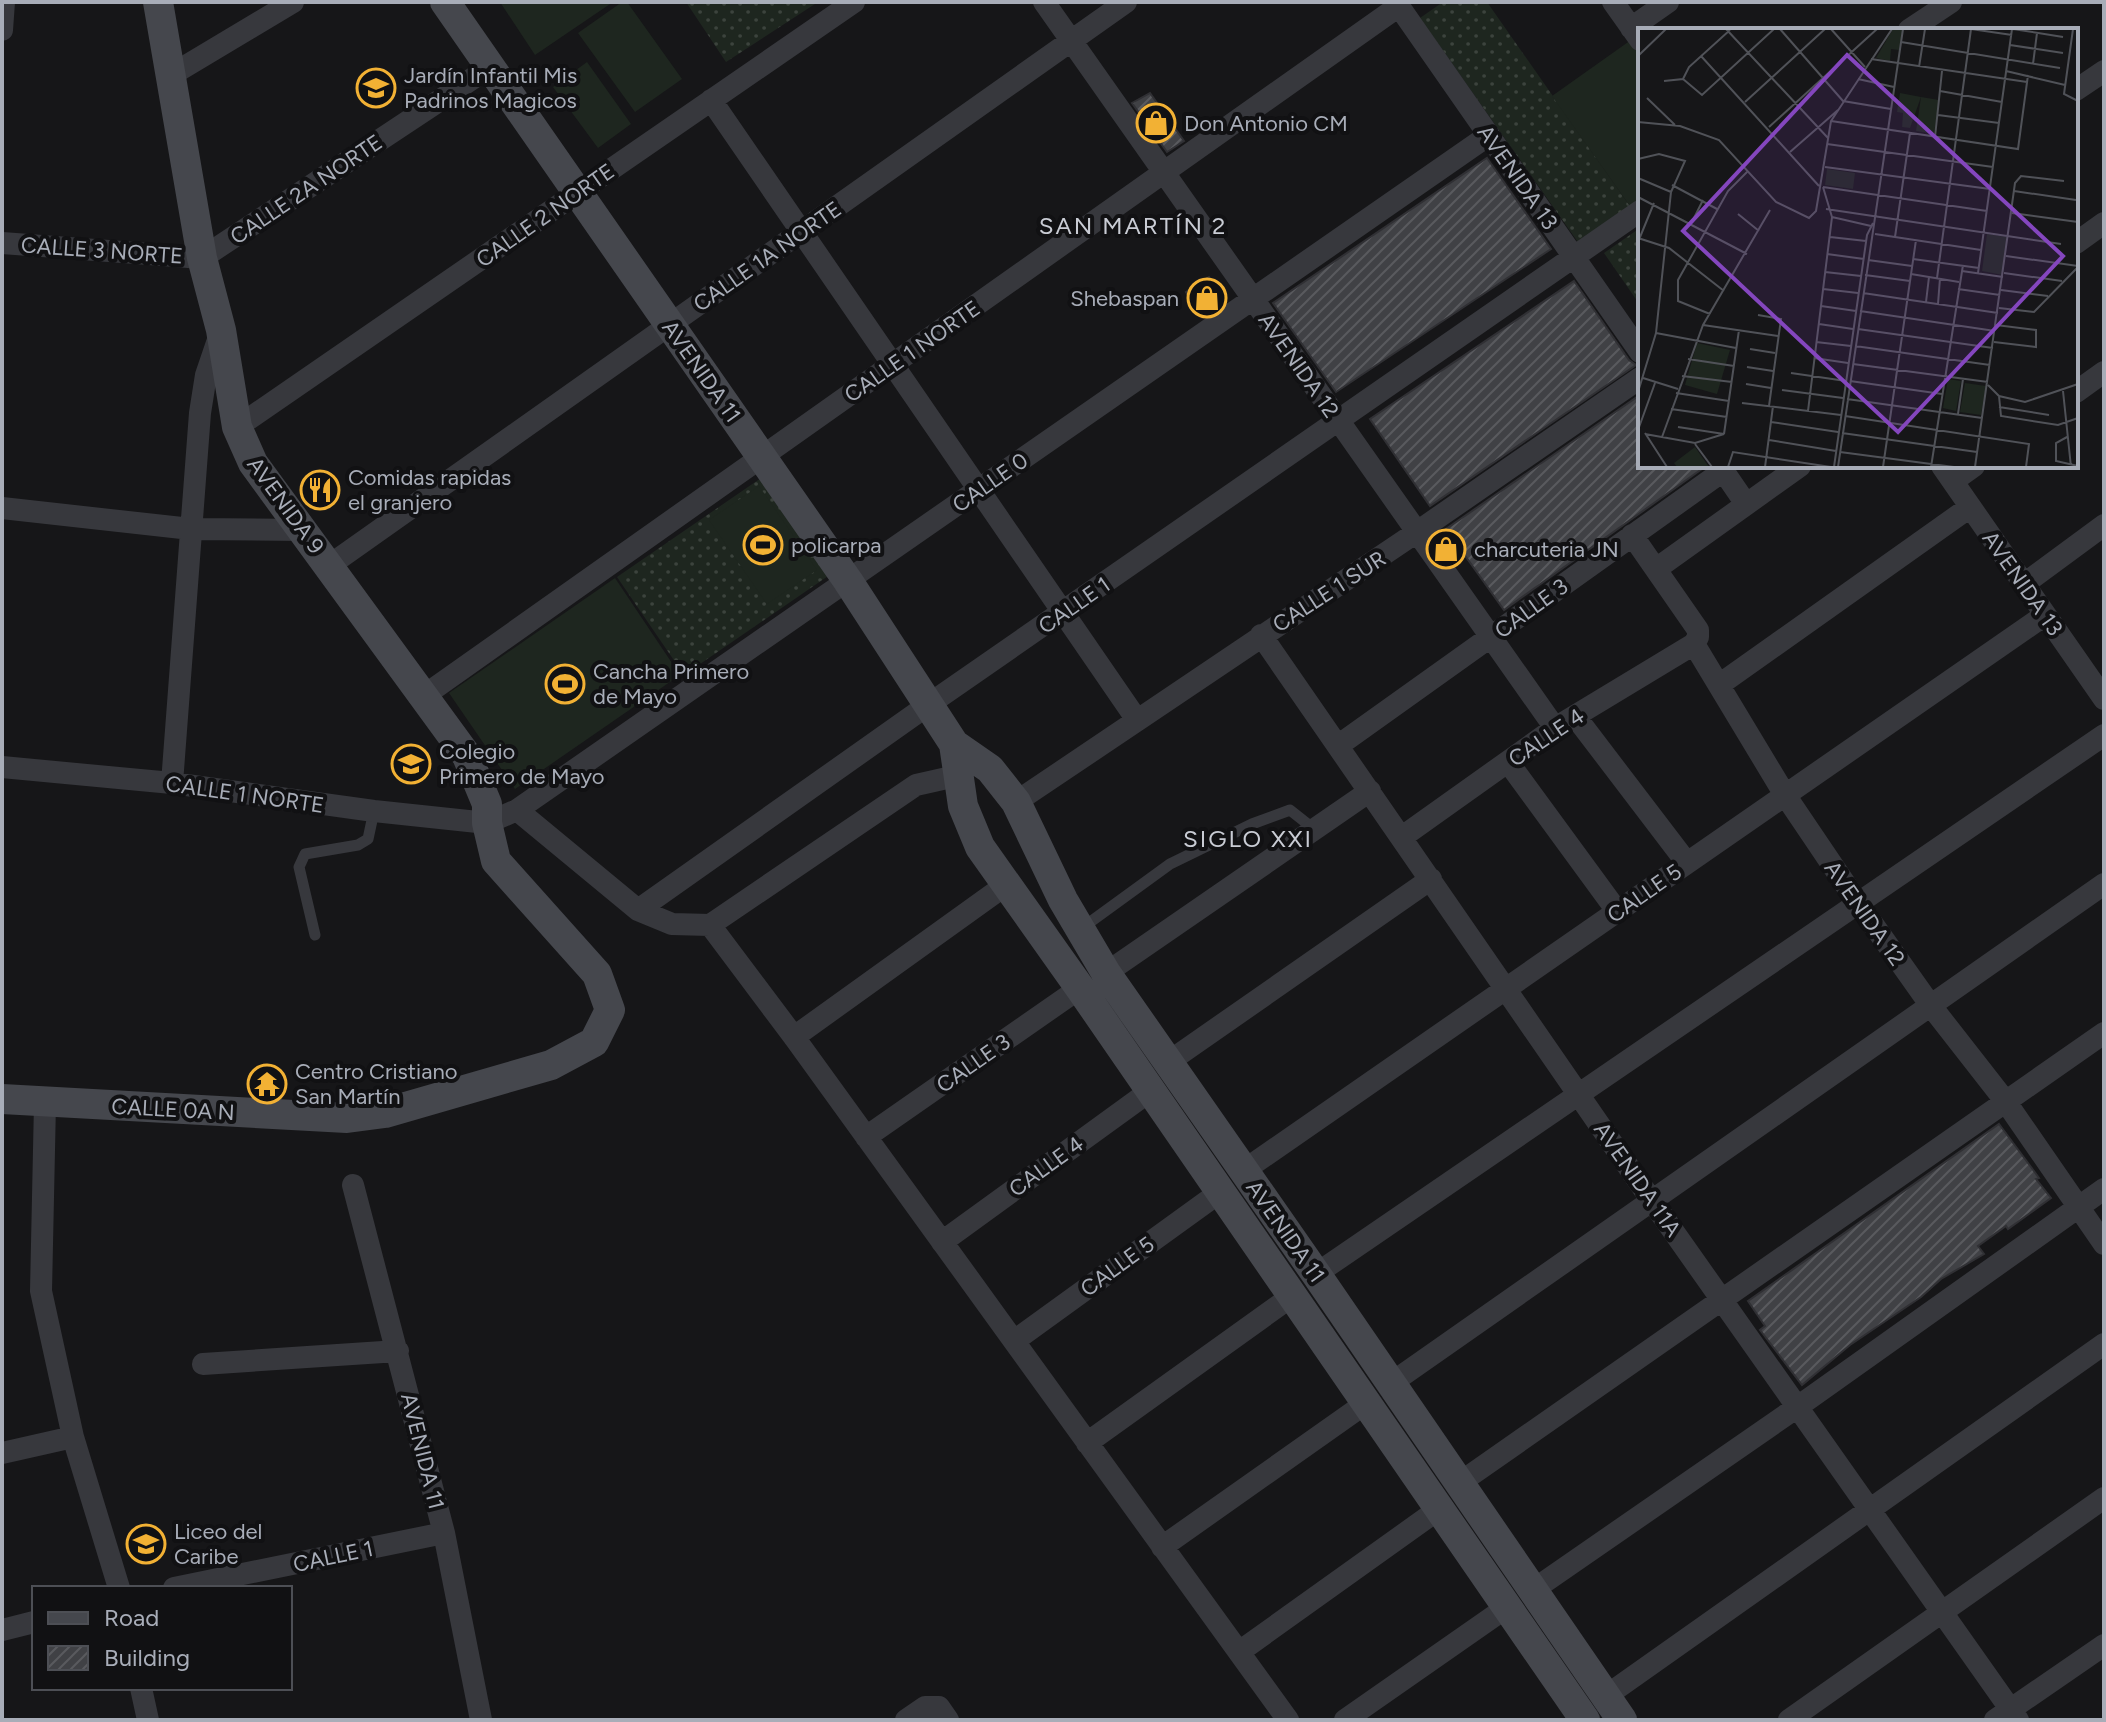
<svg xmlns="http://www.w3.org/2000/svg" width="2106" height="1722" font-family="Figtree,sans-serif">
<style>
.grass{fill:url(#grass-dots)}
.garden{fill:#1e261f}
.building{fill:url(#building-hatch);stroke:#303034;stroke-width:2}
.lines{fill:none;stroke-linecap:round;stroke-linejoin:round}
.lane{stroke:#37383d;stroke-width:11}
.street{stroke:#37383d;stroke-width:22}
.secondary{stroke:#45474d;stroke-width:30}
.labels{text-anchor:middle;stroke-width:8;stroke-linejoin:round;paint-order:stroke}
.poi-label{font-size:22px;fill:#a8adb8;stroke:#111113;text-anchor:start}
.street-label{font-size:22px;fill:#a8adb8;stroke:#111113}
.neighbourhood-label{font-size:24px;letter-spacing:2px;fill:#c9ccd4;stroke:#111113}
.inset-road{fill:none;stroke:#505258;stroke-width:2}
.view{fill:#8446be;fill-opacity:0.15;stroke:#8446be;stroke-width:4}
.inset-edge{fill:none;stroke:#a8adb8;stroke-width:4}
</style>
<defs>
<pattern id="grass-dots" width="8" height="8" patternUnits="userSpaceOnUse" patternTransform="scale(2)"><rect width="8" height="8" fill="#1e261f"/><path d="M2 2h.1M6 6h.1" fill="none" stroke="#3c433d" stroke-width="1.8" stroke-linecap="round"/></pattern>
<pattern id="building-hatch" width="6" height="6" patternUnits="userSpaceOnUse" patternTransform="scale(2)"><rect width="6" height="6" fill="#404145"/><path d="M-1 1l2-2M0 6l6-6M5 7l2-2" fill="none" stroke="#595a5e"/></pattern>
</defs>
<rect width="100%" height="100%" fill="#161618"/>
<path class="grass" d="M686,2H818L726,62Z
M1443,2H1487L1632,209L1580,245L1420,18Z
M1640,228V305L1604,253Z
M764,476L831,574L684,675L617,577Z"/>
<path class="garden" d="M500,2H613L535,55Z
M622,2H627L682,79L635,112L578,33Z
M1631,40L1640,53V203L1632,209L1552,96Z
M587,62L631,124L598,148L553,87Z
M759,486L817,570L767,604L709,520Z
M615,578L680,675L515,789L449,693Z"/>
<path class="building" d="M1150,93L1184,141L1167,152L1132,103Z
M1487,158L1551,249L1336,392L1273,303Z
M1209,277L1226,301L1202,317L1186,292Z
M1574,281L1629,360L1636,365L1430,506L1370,419Z
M1640,395V466H1706L1504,610L1446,529Z
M1999,1124L2031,1167L2039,1178L2036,1179L2051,1198L2008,1229L2006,1226L1978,1246L1984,1254L1941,1279L1921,1297L1850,1345L1802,1385L1760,1330L1765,1326L1748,1301Z"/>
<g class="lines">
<path class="lane" d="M1082,928L1170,864L1252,824L1290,810L1314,829
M315,935L299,867L305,854L358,845L368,839L374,811"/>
<path class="street" d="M1044,2L1555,728
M1396,2L1640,352
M1613,2L1640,40
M1631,28L1668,2
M2,30L4,2
M1909,30L1951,2
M171,75L293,2
M2076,90L2104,71
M711,100L1137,720
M2,243L202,258L490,67
M2076,243L2104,223
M2076,392L2104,372
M237,427L854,2
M1720,466L1746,504
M1942,466L2104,699
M1953,481L1974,466
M2,508L191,529L303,530
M1632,535L1698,630V637L1694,644L1785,795L1858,903L1931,1006L2006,1102L2104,1244
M330,565L1126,2
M1656,569L1800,466
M2024,584L2104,525
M1261,635L1652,1201L2018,1720
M1719,685L1970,507
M425,695L1399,6
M1575,716L1687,863
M1339,745L1723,471
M1508,762L1617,911
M2,767L172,783L374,811L487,823L517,810L1489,135
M172,783L200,413L206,375L221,331
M1016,802L1417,532L1640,378
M517,810L638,910L672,924L710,925L916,785L956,776
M1402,837L1555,728L1694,644
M638,910L928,705L1640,211
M710,925L794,1037L1288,1720
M1106,973L1370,791
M794,1037L1007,884
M1167,1063L1431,879
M45,1103L41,1291L73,1437L119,1588
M866,1137L1080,988
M1243,1171L2045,615
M353,1185L444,1533L481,1720
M942,1242L1150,1091
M1316,1274L2104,735
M1014,1341L1220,1192
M203,1364L398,1351
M1390,1384L2104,884
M1087,1443L1292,1296
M2,1453L73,1437
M1458,1484L2104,1033
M1162,1547L1366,1403
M174,1588L444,1533
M1533,1590L1796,1408L2104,1189
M2,1630L34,1622
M1239,1652L1439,1509
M141,1688L148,1720
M1606,1696L2104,1344
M906,1720L925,1707H939L948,1720
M1345,1720L1507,1607
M1789,1720L2104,1498
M1995,1720L2104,1645"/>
<path class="secondary" d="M445,2L848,581L954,744L990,769L1016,802L1063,900L1106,973L1316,1274L1622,1720
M954,744L963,806L980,847L1080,988L1585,1720
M2,1099L347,1118L385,1113L551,1065L594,1042L610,1010L597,974L496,861L487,823V804L467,756L253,463L237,427L221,330L202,258L158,2"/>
</g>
<defs>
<g id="school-ring" transform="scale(2)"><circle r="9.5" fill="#111113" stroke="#f2b134" stroke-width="1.5"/><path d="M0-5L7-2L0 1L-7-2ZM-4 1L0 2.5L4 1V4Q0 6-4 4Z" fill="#f2b134"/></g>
<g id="shop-ring" transform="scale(2)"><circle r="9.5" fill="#111113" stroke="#f2b134" stroke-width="1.5"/><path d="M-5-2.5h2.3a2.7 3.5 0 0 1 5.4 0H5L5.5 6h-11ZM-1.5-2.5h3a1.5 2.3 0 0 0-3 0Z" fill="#f2b134"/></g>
<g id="restaurant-ring" transform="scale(2)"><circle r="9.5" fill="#111113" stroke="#f2b134" stroke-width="1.5"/><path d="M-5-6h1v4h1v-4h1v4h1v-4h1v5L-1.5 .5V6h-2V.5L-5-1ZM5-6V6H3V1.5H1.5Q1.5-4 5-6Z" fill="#f2b134"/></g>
<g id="stadium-ring" transform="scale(2)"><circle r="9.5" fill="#111113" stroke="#f2b134" stroke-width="1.5"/><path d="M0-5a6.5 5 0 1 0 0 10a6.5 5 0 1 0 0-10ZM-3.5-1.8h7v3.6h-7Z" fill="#f2b134"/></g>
<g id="temple-ring" transform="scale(2)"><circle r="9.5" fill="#111113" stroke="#f2b134" stroke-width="1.5"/><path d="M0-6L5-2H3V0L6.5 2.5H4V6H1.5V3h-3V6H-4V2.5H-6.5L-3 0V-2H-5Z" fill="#f2b134"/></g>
</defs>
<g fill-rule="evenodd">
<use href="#school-ring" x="376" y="88"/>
<use href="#shop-ring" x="1156" y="123"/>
<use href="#shop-ring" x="1207" y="298"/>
<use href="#restaurant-ring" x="320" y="490"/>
<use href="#stadium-ring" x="763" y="545"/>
<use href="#shop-ring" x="1446" y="549"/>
<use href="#stadium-ring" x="565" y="684"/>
<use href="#school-ring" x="411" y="764"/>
<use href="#temple-ring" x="267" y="1084"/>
<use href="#school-ring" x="146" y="1544"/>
</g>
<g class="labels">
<g class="poi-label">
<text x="404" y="83">Jardín Infantil Mis<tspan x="404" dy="25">Padrinos Magicos</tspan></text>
<text x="1184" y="131">Don Antonio CM</text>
<text x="1179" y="306" text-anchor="end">Shebaspan</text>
<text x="348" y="485">Comidas rapidas<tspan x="348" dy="25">el granjero</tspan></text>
<text x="791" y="553">policarpa</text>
<text x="1474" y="557">charcuteria JN</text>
<text x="593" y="679">Cancha Primero<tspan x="593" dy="25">de Mayo</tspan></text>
<text x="439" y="759">Colegio<tspan x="439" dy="25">Primero de Mayo</tspan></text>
<text x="295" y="1079">Centro Cristiano<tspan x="295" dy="25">San Martín</tspan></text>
<text x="174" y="1539">Liceo del<tspan x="174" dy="25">Caribe</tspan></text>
</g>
<g class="street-label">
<text transform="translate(1518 177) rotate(55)" y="8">AVENIDA 13</text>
<text transform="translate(306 189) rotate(-34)" y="8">CALLE 2A NORTE</text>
<text transform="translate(545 215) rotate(-35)" y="8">CALLE 2 NORTE</text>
<text transform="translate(102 250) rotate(4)" y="8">CALLE 3 NORTE</text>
<text transform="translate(767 256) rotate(-35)" y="8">CALLE 1A NORTE</text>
<text transform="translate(912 351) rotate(-35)" y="8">CALLE 1 NORTE</text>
<text transform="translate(1299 365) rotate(55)" y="8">AVENIDA 12</text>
<text transform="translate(702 371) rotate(55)" y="8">AVENIDA 11</text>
<text transform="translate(990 482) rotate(-35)" y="8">CALLE 0</text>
<text transform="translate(286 505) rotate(54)" y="8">AVENIDA 9</text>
<text transform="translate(2023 583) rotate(55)" y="8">AVENIDA 13</text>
<text transform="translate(1329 591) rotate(-33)" y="8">CALLE 1 SUR</text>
<text transform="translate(1074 605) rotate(-35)" y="8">CALLE 1</text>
<text transform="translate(1531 608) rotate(-36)" y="8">CALLE 3</text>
<text transform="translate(1546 737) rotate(-34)" y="8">CALLE 4</text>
<text transform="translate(245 794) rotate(8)" y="8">CALLE 1 NORTE</text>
<text transform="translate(1644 893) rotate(-35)" y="8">CALLE 5</text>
<text transform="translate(1865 913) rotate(55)" y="8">AVENIDA 12</text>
<text transform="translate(973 1063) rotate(-35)" y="8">CALLE 3</text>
<text transform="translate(173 1109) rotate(3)" y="8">CALLE 0A N</text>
<text transform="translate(1046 1166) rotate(-36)" y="8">CALLE 4</text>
<text transform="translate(1638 1179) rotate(55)" y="8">AVENIDA 11A</text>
<text transform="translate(1286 1231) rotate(55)" y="8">AVENIDA 11</text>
<text transform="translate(1117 1266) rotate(-36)" y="8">CALLE 5</text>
<text transform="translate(423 1451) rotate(76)" y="8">AVENIDA 11</text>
<text transform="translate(333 1556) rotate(-12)" y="8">CALLE 1</text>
</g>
<g class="neighbourhood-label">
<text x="1133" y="234">SAN MARTÍN 2</text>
<text x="1248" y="847">SIGLO XXI</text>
</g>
</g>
<g transform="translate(1638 28)">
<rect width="440" height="440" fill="#161618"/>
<path d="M255,1H265L261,22L253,21L252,33L238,30ZM283,69L301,72L296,106L278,103ZM349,206L369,209L365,247L344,243ZM59,315L92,322L79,366L47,357ZM327,355L348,358L343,387L322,384Z" fill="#1e261f"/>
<path d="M262,65L283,69L272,100L264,99L265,85L259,84ZM189,141L217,145L215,161L187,157ZM310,351L323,353L318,383L305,380ZM57,419L71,439H39L36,435Z" fill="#1e261f"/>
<path class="inset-road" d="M88,1L190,110M142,1L205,73L253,81M193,1L227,39M333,1L374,7M375,1L425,9M435,1L426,66L440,73M263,14L422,40M372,17L425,25M0,28L28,1M63,28L181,158M233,31L389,54M395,36L399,5M281,39L287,1M368,43L427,57M45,51L64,67L136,1M220,51L256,59M26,53L45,51L51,39L92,2M302,63L364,74M9,70L37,97M107,74L187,1M300,87L361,95M193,93L380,121L390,47M0,94L42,98L81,112L138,174L171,190L178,183L193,93L254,1M131,99L239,1M297,109L304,43M189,116L355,139M152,124L200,82M0,131L21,126L47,133L33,164L18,305L0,364M187,139L352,161M0,150L33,164M34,157L79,181M185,159L349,183M376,163L438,172M0,169L109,226M188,181L423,216M374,185L440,194M100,186L121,203M194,189L233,198M54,194L65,172M237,206L343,222M192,209L228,213M257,209L272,105M0,210L31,220L86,263M0,214L16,175M189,226L226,231M368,228L440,238M275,231L341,240M230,232L274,238M324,243L365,249M187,244L223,248M340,245L374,1M366,245L424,253M273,246L321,254M227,247L272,253M299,250L333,1M185,261L220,265M320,261L362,267M363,262L410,268M225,265L360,285M288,274L291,249M300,276L302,250M183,278L218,283M361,280L396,284L440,239M222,283L357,303M72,286L40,273V252L90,163L109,144M120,287L143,291L131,378M181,296L215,301M65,297L140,308M220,301L355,320M18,305L98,320M178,314L213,318M356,314L398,319V302L358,297M217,318L352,337M112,321L137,325M176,330L210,335M50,331L96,338M215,336L350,354M109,339L135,343M153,345L208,353M44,348L94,354M5,350L40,361M212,353L304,366M108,356L133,360M350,357L361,368L387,374L440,356M144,362L205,370M425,363L433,439M38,365L91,373M361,368L363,388L420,397L440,390M209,371L344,390M104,375L203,387M361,379L411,387M33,381L89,389M170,383L194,189L185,159M320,386L325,351M207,388L391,416L388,439M133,394L200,404M40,399L86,406M0,402L17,355M7,405L29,439M204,405L339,424M7,406L57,415L86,406M86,406L101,302M24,409L65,297L132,182M429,409L418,415V433L440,438M131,412L198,423M57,416L74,439M202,424L316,439M90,439L95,424L193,439M127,439L135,378M196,439L229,207L235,195M200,439L265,1M245,439L278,212M293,439L325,237M337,439L377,155L383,148L426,153"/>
<path class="view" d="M209,27L425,228L260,404L45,203Z"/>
<rect width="440" height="440" class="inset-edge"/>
</g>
<rect width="2106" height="1722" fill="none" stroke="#a8adb8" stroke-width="8"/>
<rect x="32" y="1586" width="260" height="104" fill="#111113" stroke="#4d4f55" stroke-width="2"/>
<rect x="48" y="1612" width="40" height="12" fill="#45474d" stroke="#4d4f55" stroke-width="2"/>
<text x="104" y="1626" font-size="24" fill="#a8adb8">Road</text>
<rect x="48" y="1646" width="40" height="24" fill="url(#building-hatch)" stroke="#4d4f55" stroke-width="2"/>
<text x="104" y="1666" font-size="24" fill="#a8adb8">Building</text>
</svg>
